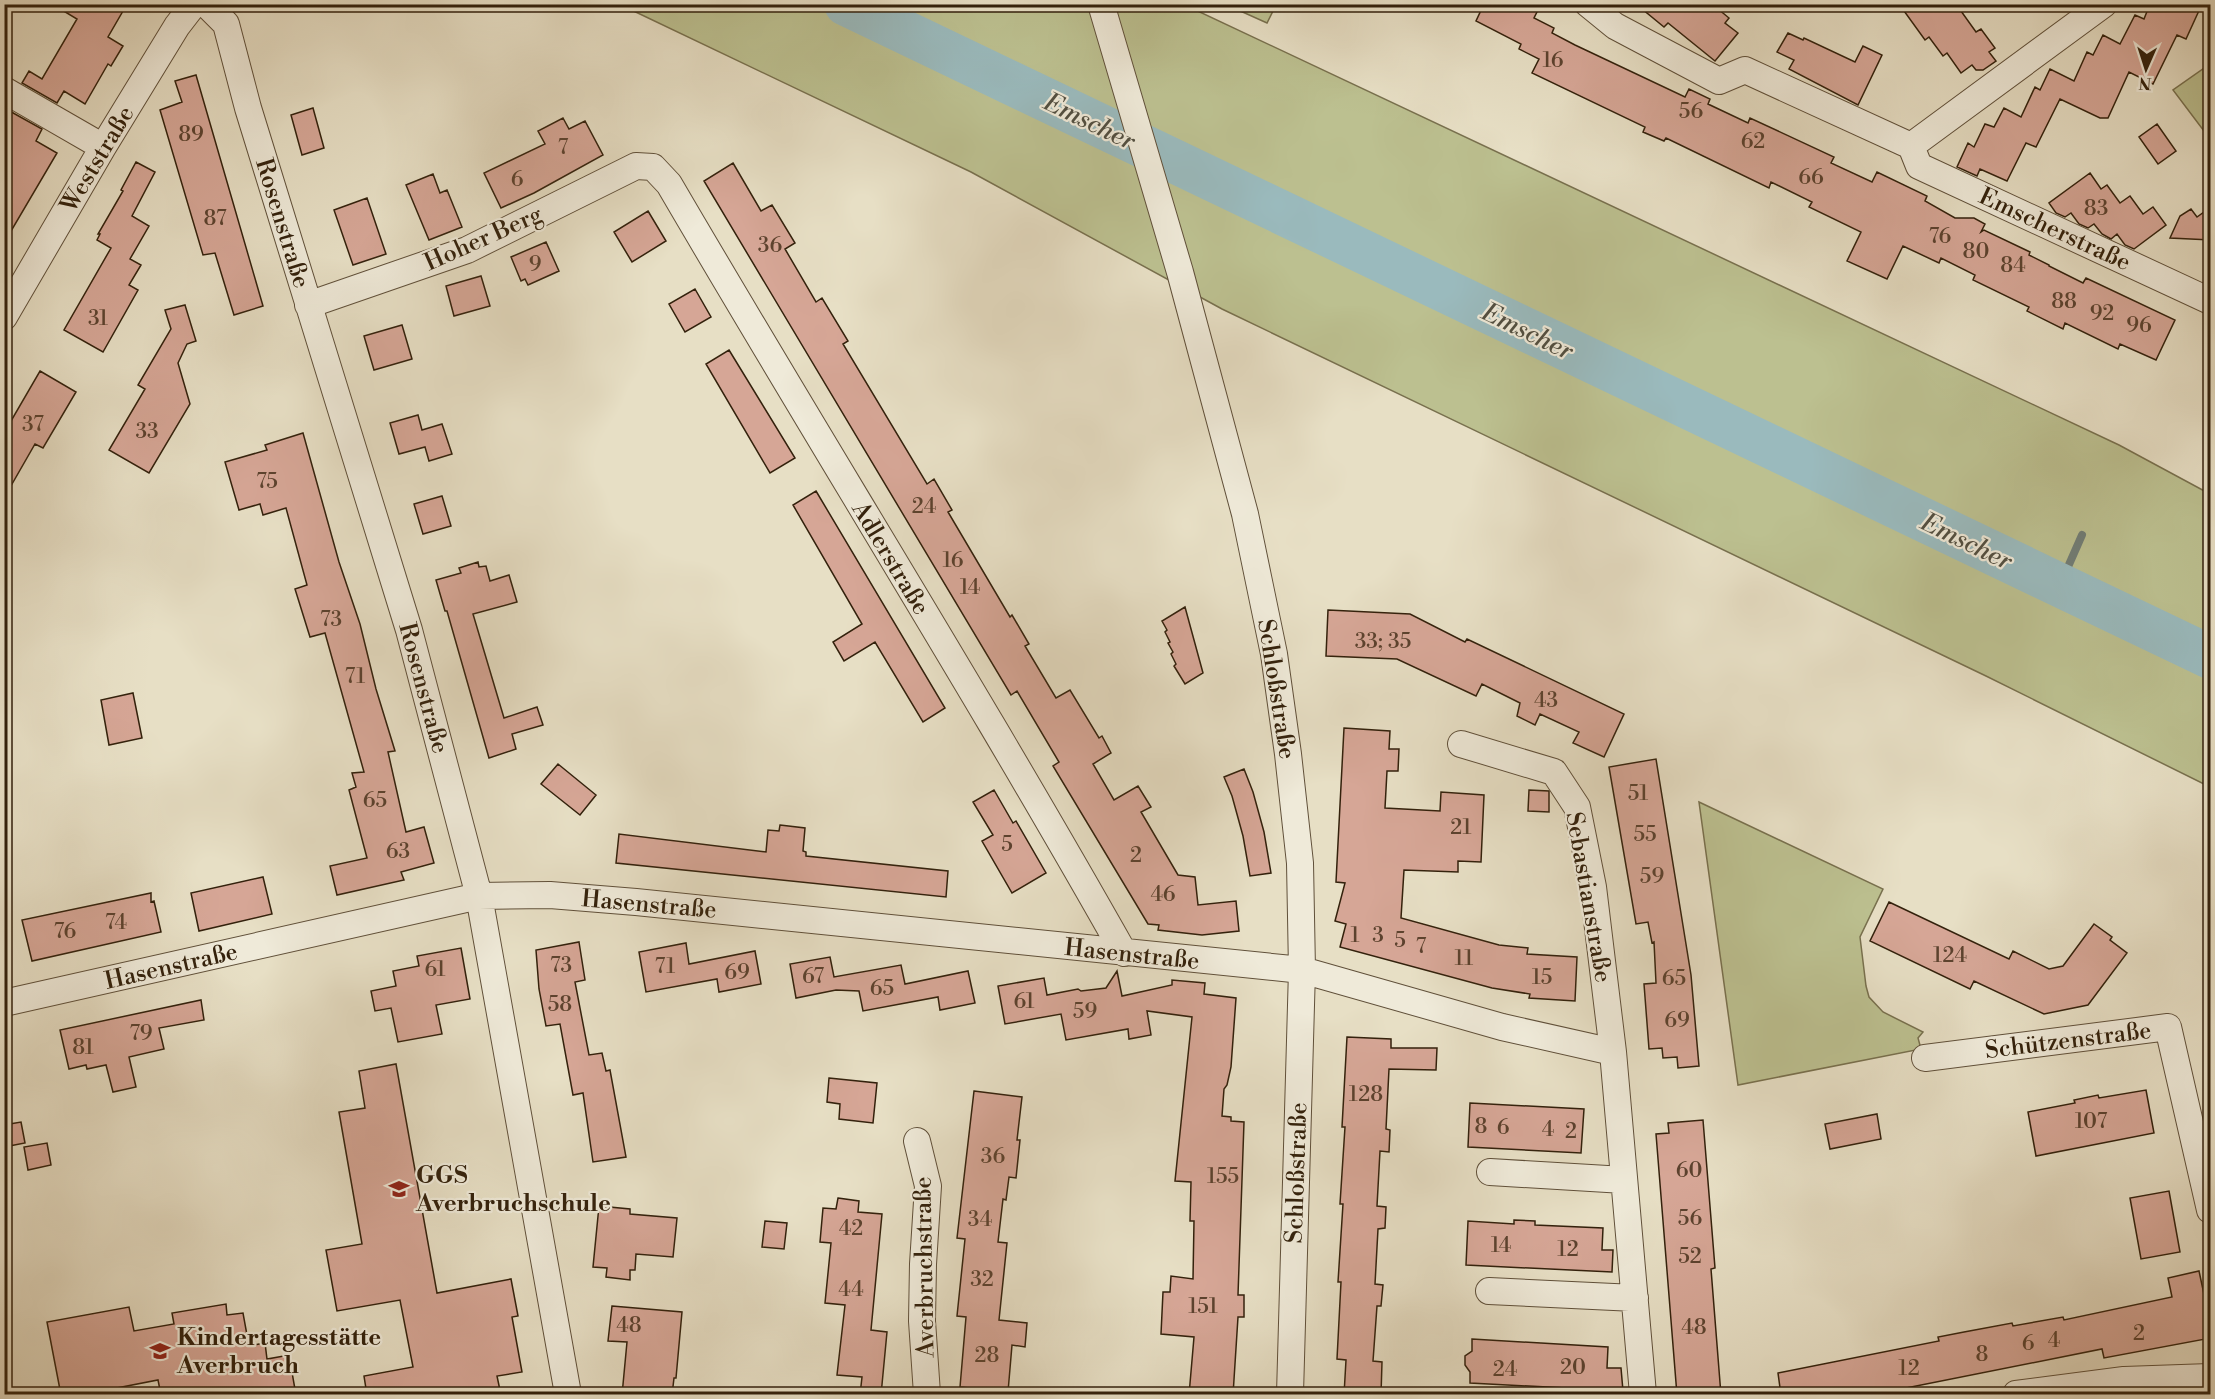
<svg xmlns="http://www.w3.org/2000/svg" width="2215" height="1399" font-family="'Libre Bodoni',serif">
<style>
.green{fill:#bcc090;stroke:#78704e;stroke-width:1.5}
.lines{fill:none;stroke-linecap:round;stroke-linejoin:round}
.stream{stroke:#717d76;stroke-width:8}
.river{stroke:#9ababd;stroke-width:44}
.building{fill:#d6a696;stroke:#33210c;stroke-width:1.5}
.minor-casing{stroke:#60503a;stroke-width:28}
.minor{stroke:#efead9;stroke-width:26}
.labels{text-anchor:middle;stroke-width:4.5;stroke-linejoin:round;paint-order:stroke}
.number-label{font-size:21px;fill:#5c422e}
.street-label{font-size:24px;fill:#33210c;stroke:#efead9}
.poi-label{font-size:24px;font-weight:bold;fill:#33210c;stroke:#efead9;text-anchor:start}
.water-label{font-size:26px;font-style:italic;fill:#524f41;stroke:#efead9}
</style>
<rect width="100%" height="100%" fill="#e7dfc5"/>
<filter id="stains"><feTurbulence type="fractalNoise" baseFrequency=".00333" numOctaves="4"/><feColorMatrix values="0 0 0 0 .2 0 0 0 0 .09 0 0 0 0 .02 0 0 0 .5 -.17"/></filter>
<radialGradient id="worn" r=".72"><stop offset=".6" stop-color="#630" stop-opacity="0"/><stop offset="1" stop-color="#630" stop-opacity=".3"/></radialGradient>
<path class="green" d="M621,5H1185L2119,445L2210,494V787L1986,676L1222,309L971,172Z
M1227,5H1276L1267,23Z
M2210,64V139L2173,90Z
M1699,802L1883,889L1860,937L1866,986L1869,997L1883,1012L1923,1032L1918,1038L1921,1049L1738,1085Z"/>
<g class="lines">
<path class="stream" d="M2060,585L2082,535"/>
<path class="river" d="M846,4L2210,657"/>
</g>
<path class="building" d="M52,4H127L108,37L123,46L111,66L108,64L85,104L64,91L57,103L22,83L29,71L42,79L77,19Z
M1484,4H1541L1534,18L1554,28L1552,33L1575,45L1685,97L1689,89L1710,99L1708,104L1748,123L1750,118L1834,157L1831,163L1872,182L1877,172L1927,196L1925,201L1955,218H1974L1985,224L1981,232L1984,230L2030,252L2029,255L2049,265V266L2083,283L2086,278L2175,320L2156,360L2120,344L2118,349L2065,323L2063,329L2027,311L2029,307L1973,280L1975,275L1941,258L1939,263L1903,246L1887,279L1847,261L1861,232L1809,207L1812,202L1771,182L1769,188L1666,138L1664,141L1643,132L1645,127L1532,73L1539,59L1519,49L1521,44L1476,21Z
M1636,4H1712L1729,18L1725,23L1738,33L1715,61L1668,23L1664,27Z
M1899,4H1956L1976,32L1981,29L1995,48L1989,52L1996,61L1983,70H1976L1972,65L1961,73L1947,53L1943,56L1929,37L1925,40Z
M2150,4H2202L2186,39L2177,35L2153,84L2129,72L2108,118H2100L2060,99L2036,147L2026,143L2007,181L1980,169L1977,176L1957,167L1968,143L1974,147L1985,124L1994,127L2004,108L2021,117L2035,87L2040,90L2050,69L2074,81L2087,52L2093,55L2103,35L2120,44L2135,15L2144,19Z
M1788,33L1803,40L1804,38L1855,62L1863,46L1882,55L1858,105L1789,69L1794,60L1777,52Z
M196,75L263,306L234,315L215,253L203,255L160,110L182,102L175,81Z
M313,108L324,148L302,155L291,115Z
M6,109L42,129L36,141L57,153L4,243V111Z
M563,118L569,129L585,121L603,155L534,193L501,208L484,173L545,144L538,131Z
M2157,124L2176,151L2158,164L2139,137Z
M136,162L155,172L132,216L149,226L130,259L141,265L129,285L138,290L103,352L64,330L111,248L97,240L100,234H98L123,191L121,190Z
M733,163L761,211L772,205L795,243L785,249L816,302L822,298L848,341L843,344L927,484L934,479L952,510L948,512L1010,617L1012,615L1029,644L1025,646L1056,698L1070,690L1099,738L1102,736L1111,753L1093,764L1114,800L1138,786L1151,807L1141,812L1178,875L1195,877L1198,905L1236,901L1239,931L1202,935L1158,930L1159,925L1148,924L1053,766L1059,762L1017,691L1011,695L704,181Z
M2090,173L2101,189L2107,185L2120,203L2130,196L2143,214L2153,207L2166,225L2134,249L2125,245L2117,234L2111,239L2102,234L2094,224L2088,228L2079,224L2071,213L2065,217L2056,213L2049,203Z
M433,174L440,193L447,190L462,227L429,240L406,185Z
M367,198L386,254L353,265L334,210Z
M2211,207V240L2170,238L2180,216L2191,209L2197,217Z
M648,211L666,241L632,262L614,232Z
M546,242L559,271L528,285L525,279L521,281L511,257Z
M481,276L490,306L454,316L446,286Z
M695,289L711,317L685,332L669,304Z
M185,305L196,341L187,344L178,363L190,404L149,473L109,450L145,389L138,385L171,329L165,310Z
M402,325L412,359L374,370L364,336Z
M729,350L795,458L770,473L706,364Z
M40,371L76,392L43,448L35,444L4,498V433Z
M418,415L422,430L442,424L452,454L429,461L425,447L399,454L390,423Z
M303,433L339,562L360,624L376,689L395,751L388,752L406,832L424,827L434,863L401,872L404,880L337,895L330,866L367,858L349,790L356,787L352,773L364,772L325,633L310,637L295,589L307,585L286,508L263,515L260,504L239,510L225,462L267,450L265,445Z
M816,491L945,708L923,722L875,642L844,661L833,642L862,624L793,505Z
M442,496L451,526L423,534L414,504Z
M478,562L479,567L486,566L490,581L509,575L517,602L473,614L504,718L537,707L543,725L512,734L516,749L489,758L447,611H445L436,580L461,573L459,568Z
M1185,607L1203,673L1185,684L1174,666L1176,664L1171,654L1173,652L1168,643L1170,642L1165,632L1167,630L1162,621Z
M1328,610L1410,614L1465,642L1467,639L1624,714L1604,757L1573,743L1579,732L1540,714L1535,725L1517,716L1520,703L1482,684L1476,696L1397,659L1326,656Z
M133,693L142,738L109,745L101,700Z
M1344,728L1390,731L1389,749H1399L1398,771H1387L1385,808L1440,811L1441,792L1484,795L1481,862L1458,861V872L1404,870L1401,918L1499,945L1528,948L1527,954L1577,957L1575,1001L1529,998L1530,994L1492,988L1340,947L1346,924L1335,921L1345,883L1336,882Z
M1656,759L1691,975L1699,1066L1678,1068L1677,1057L1663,1058L1662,1048L1649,1049L1644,984L1656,983L1654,942L1652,943L1648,922L1636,924L1609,767Z
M558,764L596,795L580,815L541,784Z
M1244,769L1253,792L1264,832L1271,873L1250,876L1243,836L1232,796L1224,777Z
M994,790L1013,823L1016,821L1046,873L1012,893L982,841L993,835L973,802Z
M1529,790L1549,791V812L1528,811Z
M780,825L805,828L803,851L806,852V856L948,871L946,897L616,863L619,834L766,852L768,830L779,831Z
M263,877L272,914L199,931L191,893Z
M151,893V902L154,901L161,932L32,961L22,920Z
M1889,902L2009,959L2013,951L2049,969L2063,966L2094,924L2112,937L2110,940L2127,953L2088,1005L2044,1014L1974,981L1970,989L1870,941Z
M579,942L585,980L575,982L589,1055L602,1053L606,1071L610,1070L626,1157L593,1162L583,1093L573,1095L560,1024L546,1026L539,989L536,950Z
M686,943L689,964L755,951L761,984L719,992L717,979L646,992L639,952Z
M461,948L470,999L436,1005L442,1034L398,1042L391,1008L375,1011L371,991L396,986L393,971L419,966L417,956Z
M830,957L834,977L901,965L905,984L968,971L975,1003L940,1010L938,997L863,1011L859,991L836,990L796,998L790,964Z
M1117,971L1122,996L1172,985V980L1205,983L1204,994L1236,998L1231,1067L1227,1085L1224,1089L1222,1116L1231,1117V1121L1244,1122L1238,1295H1244V1317H1238L1233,1395H1189L1194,1337L1161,1334L1163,1292H1170L1171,1276L1193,1279L1194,1221H1190L1191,1182L1175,1181L1192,1017L1147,1011L1151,1035L1129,1039L1128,1029L1066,1040L1061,1014L1005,1024L998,986L1044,978L1047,995L1078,989L1081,991L1106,988Z
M201,1000L204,1020L159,1028L164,1049L129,1057L136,1087L113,1092L106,1065L87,1069L86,1065L69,1069L60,1030Z
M1347,1037L1391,1039V1048H1437L1436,1070L1389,1069L1386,1129L1390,1130L1389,1152L1380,1151L1377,1206L1386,1207L1385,1228L1378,1229L1375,1284L1383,1285L1381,1306H1377L1373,1361L1382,1362L1381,1395H1344L1346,1360L1337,1359L1341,1282H1338L1343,1204H1340L1345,1127H1342Z
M396,1064L437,1293L511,1279L518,1316L512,1317L522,1372L497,1376L501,1395H367L364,1376L413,1367L400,1300L337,1311L326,1250L362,1244L339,1112L365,1108L359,1071Z
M829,1078L877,1083L873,1123L839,1119L840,1104L827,1102Z
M2146,1090L2154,1133L2036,1156L2028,1112L2075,1103L2074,1100L2098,1095L2099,1098Z
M974,1091L1022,1097L1017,1140H1020L1016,1178L1009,1177L1006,1200L1003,1199L998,1242L1007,1243L999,1320L1027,1323L1025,1347L1012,1345L1008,1392L960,1387L966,1317L957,1316L965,1239L957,1238Z
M1470,1103L1584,1109L1581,1153L1468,1147Z
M1877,1114L1881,1139L1830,1149L1825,1124Z
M1703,1120L1715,1268L1711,1269L1721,1395H1677L1656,1134L1669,1133L1668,1123Z
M21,1122L25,1143L4,1147V1125Z
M47,1143L51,1165L28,1170L24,1147Z
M2169,1191L2180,1252L2141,1259L2130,1198Z
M838,1198L859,1201L858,1212L882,1214L871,1330L887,1332L881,1395H860L862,1377L837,1375L845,1305L825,1303L831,1243L820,1242L823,1208L836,1209Z
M599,1206L630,1209V1214L677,1218L673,1257L636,1254L635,1270H630V1280L606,1277L607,1268L593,1267Z
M1514,1220L1535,1221V1225L1603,1228L1602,1250H1613L1612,1272L1466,1265L1468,1221L1514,1224Z
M765,1221L787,1223L784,1249L762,1247Z
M2199,1271L2211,1327V1338L2104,1358L2102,1349L1871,1395H1781L1778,1373L1939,1341L1938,1337L1964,1332L2012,1323L2013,1326L2063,1317L2064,1320L2172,1297L2168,1278Z
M226,1304L227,1315L243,1313L249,1346L265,1343L267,1359L289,1355L296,1395H161L158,1380L81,1395H61L47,1322L129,1307L134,1331L174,1324L172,1313Z
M612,1306L682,1312L676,1378H674L672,1395H622L627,1342L608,1341Z
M1472,1339L1608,1347L1607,1368H1621L1623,1391L1470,1383V1372L1465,1365V1356L1472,1351Z"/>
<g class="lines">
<g class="minor-casing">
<path id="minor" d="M206,4L226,24L248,108L409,630L479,896L568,1394
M1101,4L1180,272L1245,514L1274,654L1288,754L1300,863L1302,970L1290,1394
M1588,4L1615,26L1719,81L1745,70L1911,146L1919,166L2210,301
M4,90L103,147
M1911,146L2104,4
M308,305L467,250L636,166L653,167L669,184C819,441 978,694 1124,953
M4,317L103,147L177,26L194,4
M1461,744L1554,772L1577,807L1593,887L1613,1052L1643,1394
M4,1003L479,896L550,895L636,902L1302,970L1502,1027L1613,1052
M1925,1058L2168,1027L2210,1210
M917,1141L928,1186L923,1264L922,1321L927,1394
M1490,1172L1624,1180
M1489,1291L1635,1298
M2016,1394L2124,1380L2210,1377"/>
</g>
<use href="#minor" class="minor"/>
</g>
<defs>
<g id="school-bare" transform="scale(1.62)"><path d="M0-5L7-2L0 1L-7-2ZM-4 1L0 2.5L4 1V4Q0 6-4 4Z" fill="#8f2418" stroke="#efead9" stroke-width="2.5" paint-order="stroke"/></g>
</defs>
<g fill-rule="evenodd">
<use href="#school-bare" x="399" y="1189"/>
<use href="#school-bare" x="160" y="1351"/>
</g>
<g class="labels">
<g class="number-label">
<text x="1553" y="67">16</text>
<text x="1691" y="118">56</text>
<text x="191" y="141">89</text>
<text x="1753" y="148">62</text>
<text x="563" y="154">7</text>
<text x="1811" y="184">66</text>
<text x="517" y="186">6</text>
<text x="2096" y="215">83</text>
<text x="215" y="225">87</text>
<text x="1940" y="243">76</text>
<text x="770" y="252">36</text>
<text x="1976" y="258">80</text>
<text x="535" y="271">9</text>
<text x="2013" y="272">84</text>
<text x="2064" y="308">88</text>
<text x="2102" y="320">92</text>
<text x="98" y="325">31</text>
<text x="2139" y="332">96</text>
<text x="33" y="431">37</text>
<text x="147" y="438">33</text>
<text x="267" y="488">75</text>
<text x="924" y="513">24</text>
<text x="953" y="567">16</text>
<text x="970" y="594">14</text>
<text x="331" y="626">73</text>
<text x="1383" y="648">33; 35</text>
<text x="355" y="683">71</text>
<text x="1546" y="707">43</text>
<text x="1638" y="800">51</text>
<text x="375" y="807">65</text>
<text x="1461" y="834">21</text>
<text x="1645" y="841">55</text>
<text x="1007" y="851">5</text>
<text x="398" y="858">63</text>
<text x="1136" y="862">2</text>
<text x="1652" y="883">59</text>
<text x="1163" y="901">46</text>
<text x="116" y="929">74</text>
<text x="65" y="938">76</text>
<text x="1355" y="942">1</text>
<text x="1378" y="942">3</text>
<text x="1400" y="947">5</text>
<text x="1421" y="953">7</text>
<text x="1950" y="962">124</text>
<text x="1464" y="965">11</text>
<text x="561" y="972">73</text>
<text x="665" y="973">71</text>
<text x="435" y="976">61</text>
<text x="737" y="979">69</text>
<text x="813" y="983">67</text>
<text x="1542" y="984">15</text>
<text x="1674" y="985">65</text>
<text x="882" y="995">65</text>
<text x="1024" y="1008">61</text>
<text x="560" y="1011">58</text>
<text x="1085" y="1018">59</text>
<text x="1677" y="1027">69</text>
<text x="141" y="1040">79</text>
<text x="83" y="1054">81</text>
<text x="1366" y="1101">128</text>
<text x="2091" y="1128">107</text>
<text x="1481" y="1133">8</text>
<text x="1503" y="1134">6</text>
<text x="1548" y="1136">4</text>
<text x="1571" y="1138">2</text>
<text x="993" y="1163">36</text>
<text x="1689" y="1177">60</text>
<text x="1223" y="1183">155</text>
<text x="1690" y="1225">56</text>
<text x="980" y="1226">34</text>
<text x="851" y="1235">42</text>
<text x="1501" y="1252">14</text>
<text x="1568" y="1256">12</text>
<text x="1690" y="1263">52</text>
<text x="982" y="1286">32</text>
<text x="851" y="1296">44</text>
<text x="1203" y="1313">151</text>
<text x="629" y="1332">48</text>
<text x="1694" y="1334">48</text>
<text x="2139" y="1340">2</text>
<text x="2054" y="1347">4</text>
<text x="2028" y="1350">6</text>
<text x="1982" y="1361">8</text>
<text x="987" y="1362">28</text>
<text x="1573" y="1374">20</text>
<text x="1909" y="1375">12</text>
<text x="1505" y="1376">24</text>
</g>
<g class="street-label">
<text transform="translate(97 159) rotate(-59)" y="8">Weststraße</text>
<text transform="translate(283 223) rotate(73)" y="8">Rosenstraße</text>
<text transform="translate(2055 229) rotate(25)" y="8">Emscherstraße</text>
<text transform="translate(483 238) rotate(-24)" y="8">Hoher Berg</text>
<text transform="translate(891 558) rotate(59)" y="8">Adlerstraße</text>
<text transform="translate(424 688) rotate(75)" y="8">Rosenstraße</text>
<text transform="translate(1277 689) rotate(81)" y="8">Schloßstraße</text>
<text transform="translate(1589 897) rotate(80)" y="8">Sebastianstraße</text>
<text transform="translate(649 904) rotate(5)" y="8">Hasenstraße</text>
<text transform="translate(1132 954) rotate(6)" y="8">Hasenstraße</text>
<text transform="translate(171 966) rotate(-13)" y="8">Hasenstraße</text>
<text transform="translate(2068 1040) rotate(-7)" y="8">Schützenstraße</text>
<text transform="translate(1296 1173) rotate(-88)" y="8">Schloßstraße</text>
<text transform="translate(924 1267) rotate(-91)" y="8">Averbruchstraße</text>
</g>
<g class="poi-label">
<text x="416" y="1183">GGS<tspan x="416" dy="28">Averbruchschule</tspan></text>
<text x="177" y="1345">Kindertagesstätte<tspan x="177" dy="28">Averbruch</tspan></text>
</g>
<g class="water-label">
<text transform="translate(1090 121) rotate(26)" y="9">Emscher</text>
<text transform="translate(1528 331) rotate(26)" y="9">Emscher</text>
<text transform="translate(1967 541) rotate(26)" y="9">Emscher</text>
</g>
</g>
<rect width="2215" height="1399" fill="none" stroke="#e7dfc5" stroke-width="24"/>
<rect x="6" y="6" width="2203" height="1387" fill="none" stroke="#33210c" stroke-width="3"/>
<rect x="12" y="12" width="2191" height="1375" fill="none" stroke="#33210c" stroke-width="1.5"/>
<g transform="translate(2146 69) rotate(183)" stroke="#efead9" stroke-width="4.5" paint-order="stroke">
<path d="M0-4.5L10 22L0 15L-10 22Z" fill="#33210c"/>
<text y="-9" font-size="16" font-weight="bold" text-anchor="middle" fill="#33210c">N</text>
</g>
<rect width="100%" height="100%" filter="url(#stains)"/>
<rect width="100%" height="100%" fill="url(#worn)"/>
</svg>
